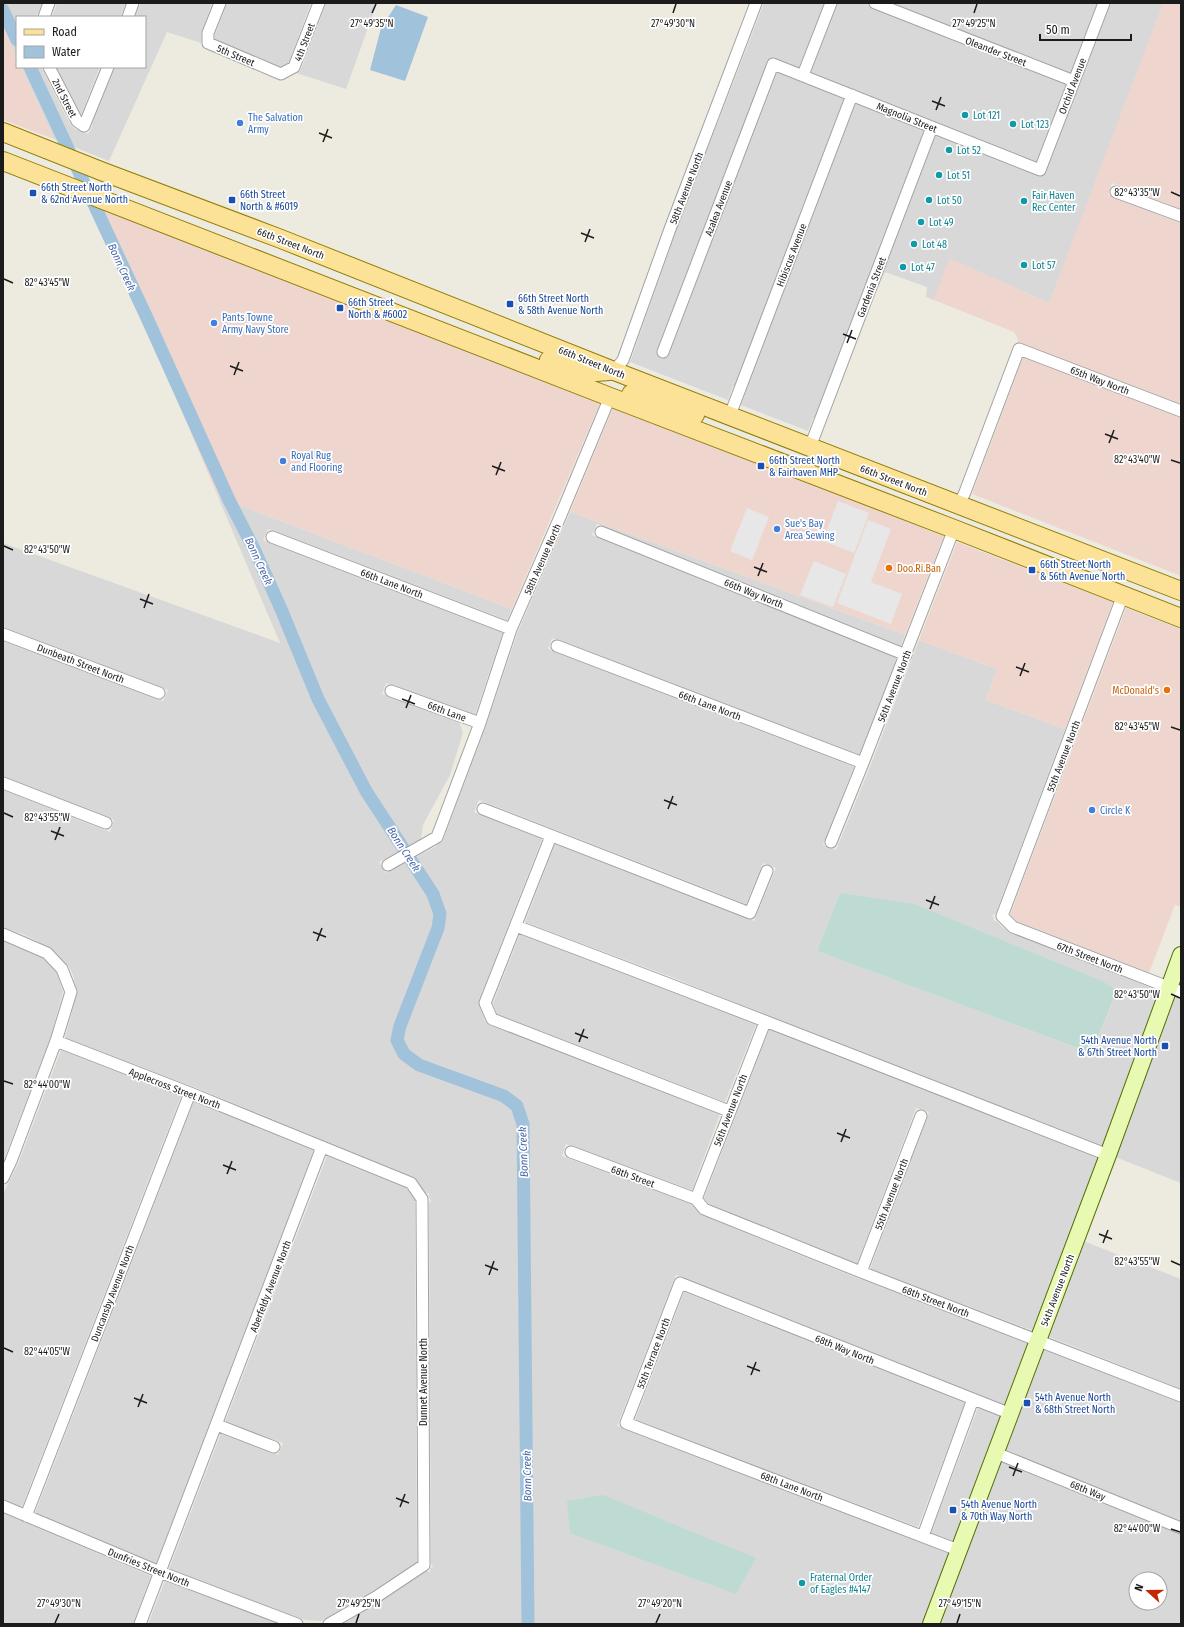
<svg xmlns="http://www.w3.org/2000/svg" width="1184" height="1627" font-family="'Fira Sans Condensed',sans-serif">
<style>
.residential{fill:#d9d8d8;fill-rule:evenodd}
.commercial{fill:#eed6cf}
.wetland{fill:#bddbd3}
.parking{fill:#e7e7e7}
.water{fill:#a0c3db}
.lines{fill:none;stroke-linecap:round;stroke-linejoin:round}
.canal{stroke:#a0c3db;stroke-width:13}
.minor-casing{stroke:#a2a2a2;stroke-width:13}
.secondary-casing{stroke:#506f05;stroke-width:18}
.primary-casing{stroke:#917c01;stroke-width:20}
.minor{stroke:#fff;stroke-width:11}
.secondary{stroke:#e8f9b2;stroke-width:16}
.primary{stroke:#fbe297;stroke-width:18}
.ticks{fill:none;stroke:#1b1b1b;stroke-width:1.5}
.culture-dot{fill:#0f9aa8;stroke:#fff;stroke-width:1.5}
.shop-dot{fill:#3f7fe0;stroke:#fff;stroke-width:1.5}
.transit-dot{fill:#1a4fb4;stroke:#fff;stroke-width:1.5}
.food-dot{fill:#e8710a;stroke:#fff;stroke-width:1.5}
.labels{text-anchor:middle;stroke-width:3.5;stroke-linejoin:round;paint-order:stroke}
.street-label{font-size:10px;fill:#1b1b1b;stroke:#fff}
.culture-label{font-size:10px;fill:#0d838f;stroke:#fff;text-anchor:start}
.shop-label{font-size:10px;fill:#366cbe;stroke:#fff;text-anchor:start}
.transit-label{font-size:10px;fill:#164399;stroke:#fff;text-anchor:start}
.food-label{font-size:10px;fill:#c56008;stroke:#fff;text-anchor:start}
.water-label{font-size:11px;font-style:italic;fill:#4967a9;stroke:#fff}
.ticks-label{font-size:10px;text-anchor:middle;fill:#1b1b1b;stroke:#fff;stroke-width:3.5;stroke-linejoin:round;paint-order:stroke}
</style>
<rect width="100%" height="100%" fill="#edebe0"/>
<path class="residential" d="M3,3H42L36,17H17V58L3,27Z
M57,3H126L120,17H52Z
M141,3H212L202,31L201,43L167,32L109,161L54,139L21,67H41L70,124L75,129L88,134L93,125L92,124L115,67H145V17H135Z
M227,3H311L289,62L280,67L215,40V35Z
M326,3H377L346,89L296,73L301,69Z
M764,3H1168L1049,303L950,259L934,300L926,297L927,287L885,272L820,420L813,418L808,431L741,405L746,391L733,386L728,400L630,362L676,231Z
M56,67H100L81,115Z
M218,497L512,609L507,620L268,529L263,540L503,632L475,715L386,683L382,694L459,722L463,733L450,775L423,825L421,839L379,862L386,873L435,847L443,840L488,720L518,631L570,512L905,635L901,646L597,524L592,535L897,658L859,755L552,638L548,649L854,767L823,845L836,850L868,772L919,640L997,669L986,700L1065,729L996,913L992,916L994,918L993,920L998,922L1001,926L1011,933L1160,991L1103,1147L767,1016L674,978L525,922L555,844L754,921L776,868L763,863L746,904L479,800L474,812L542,839L479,1000V1005L485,1021L489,1025L720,1114L692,1190L566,1144L562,1156L692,1204L702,1215L852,1276L1029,1343L1006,1406L676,1275L617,1426L949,1553L923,1624H342L380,1602L426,1571L430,1572V1568L433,1567L431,1563L429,1203L431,1201L429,1197V1193H425L413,1177L199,1089L65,1038L77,994L73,975L69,967L52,949L25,935L3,927V790L110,832L114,820L3,777V641L163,701L168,690L3,627V543L280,643ZM840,893L1117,992L1091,1053L817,951Z
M520,934L670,990L756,1025L725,1102L497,1014L493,1003Z
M3,941L43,958L57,973L63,992L50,1039L3,1162Z
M1173,996L1181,999V1183L1115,1157Z
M769,1030L1099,1158L1034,1331L870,1269L929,1112L916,1108L857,1264L709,1204L704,1198Z
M61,1050L181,1096L22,1507L3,1499V1194L18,1164Z
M194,1101L314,1150L156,1564L35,1513Z
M327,1156L406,1188L415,1200L417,1562L376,1589L321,1621L305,1620L169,1569L221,1433L278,1455L283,1443L225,1422Z
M1083,1241L1181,1279V1389L1047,1336Z
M684,1292L965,1403L918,1527L635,1420Z
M1043,1348L1181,1403V1521L1005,1450Z
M978,1408L1002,1417L954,1542L931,1533Z
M1000,1461L1181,1534V1624H938ZM1136,1579H1160V1603H1136Z
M3,1513L151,1576L133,1624H3Z
M165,1581L279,1624H148Z"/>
<path class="commercial" d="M1163,3H1181V209L1112,183L1108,195L1181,223V404L1017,342L1018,339L1014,332L934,300L949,258L1049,303Z
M3,27L17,58V67H21L54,139L3,120Z
M96,207L600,403L512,609L218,497Z
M1023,357L1181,418V576L972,494Z
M613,408L944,536L905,635L570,512Z
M957,542L1113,602L1065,729L986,700L997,669L919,640Z
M1126,608L1181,629V907L1175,905L1149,973L1016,921L1010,915Z"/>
<path class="wetland" d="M840,893L914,904L1104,982L1117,991L1091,1053L817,951Z
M603,1495L756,1558L736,1594L570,1533L567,1501Z"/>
<path class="parking" d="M838,501L869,513L854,553L823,541Z
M747,508L769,517L752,560L730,551Z
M868,520L891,529L871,582L902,594L891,624L837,603Z
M814,561L846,574L833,607L800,595Z"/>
<path class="water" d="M396,5L428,17L405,81L370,70L381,28Z"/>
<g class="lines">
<path class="canal" d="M3,10L17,40
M30,67L147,318L229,500L255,551L281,609L318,699L366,791L433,894L440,914L438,928L400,1026L397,1040L404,1054L419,1065L504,1096L517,1106L523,1124L528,1624"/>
<g class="minor-casing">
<path id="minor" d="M220,3L208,33V43L281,74L294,67L319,3
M875,3L1074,81
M44,17L49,3
M128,17L133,3
M49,67L77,121L84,126L108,67
M803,75L831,3
M1116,192L1181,216
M663,352L773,64L1040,170L1104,3
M614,371L623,360L670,229L756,3
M730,415L852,95
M810,447L932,127
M959,505L965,492L1019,349L1181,411
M601,532L906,655
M272,537L511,629
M1123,595L1002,916L1013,927L1181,992
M3,634L159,693
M557,646L863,763
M391,691L480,723
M3,783L106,823
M483,809L750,913L767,871
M551,836L485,1003L492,1019L729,1111
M831,842L863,763L954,529
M388,865L437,837L480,723L511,629L560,517L610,397
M516,926C714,1000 911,1078 1108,1155
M3,934L47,953L62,969L71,992L56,1041L11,1161L3,1178
M56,1041L190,1093L411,1183L422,1199L424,1565L376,1597L329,1624
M571,1152L696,1199
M696,1199L704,1209L861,1272L1181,1396
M696,1199L765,1022
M861,1272L921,1116
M217,1425L274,1447
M996,1453L1181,1528
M3,1506L160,1572L297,1624
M26,1516L190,1093
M923,1536L973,1399
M958,1550L626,1423L680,1283L1011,1414
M140,1624L322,1147"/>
</g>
<g class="secondary-casing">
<path id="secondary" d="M931,1624L1108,1155L1181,955"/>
</g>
<g class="primary-casing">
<path id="primary" d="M3,132L101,171L281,239L614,371L1181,591
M3,161L610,397L954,529L1181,618
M549,360L584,373L609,371
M631,394L695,415"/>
</g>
<use href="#minor" class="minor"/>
<use href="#secondary" class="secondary"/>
<use href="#primary" class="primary"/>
</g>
<path class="ticks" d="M372,13L376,4M673,13L676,4M974,13L977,4M932,101L945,106M936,110L941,97M319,133L332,138M323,142L328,129M1171,192L1180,196M581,233L594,238M585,242L590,229M4,279L13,283M843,334L856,339M847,343L852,330M230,366L243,371M234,375L239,362M1105,434L1118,439M1109,443L1114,430M1171,460L1180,463M492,466L505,471M496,475L501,462M4,546L13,550M754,567L767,572M758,576L763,563M140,599L153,604M144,608L149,594M1016,667L1029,672M1020,676L1025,663M402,699L415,704M406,708L411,695M1171,727L1180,730M664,800L677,805M668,809L673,796M4,813L13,817M51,831L64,836M55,840L60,827M926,900L939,905M930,909L935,896M313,932L326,937M317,941L322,928M1171,994L1180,998M575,1033L588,1038M579,1042L584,1029M4,1081L13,1084M837,1133L850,1138M841,1142L846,1129M223,1165L236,1170M227,1174L232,1161M1099,1234L1112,1239M1103,1243L1108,1230M1171,1261L1180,1265M485,1265L498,1270M489,1275L494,1261M4,1348L13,1352M747,1366L760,1371M751,1375L756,1362M134,1398L147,1403M138,1407L143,1394M1009,1467L1022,1472M1013,1476L1018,1463M396,1498L409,1503M400,1507L405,1494M1171,1529L1180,1532M55,1623L59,1614M356,1623L359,1614M656,1623L660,1614M957,1623L960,1614"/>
<g class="culture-dot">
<circle cx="965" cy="115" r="4"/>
<circle cx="1013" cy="124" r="4"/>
<circle cx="949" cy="150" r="4"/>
<circle cx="939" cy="175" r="4"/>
<circle cx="929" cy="200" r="4"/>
<circle cx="1024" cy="201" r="4"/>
<circle cx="921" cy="222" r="4"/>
<circle cx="914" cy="244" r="4"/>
<circle cx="1024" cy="265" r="4"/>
<circle cx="903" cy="267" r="4"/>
<circle cx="802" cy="1583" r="4"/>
</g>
<g class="shop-dot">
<circle cx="240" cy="123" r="4"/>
<circle cx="214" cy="323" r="4"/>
<circle cx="283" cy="461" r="4"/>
<circle cx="777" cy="529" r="4"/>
<circle cx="1092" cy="810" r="4"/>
</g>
<g class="transit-dot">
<rect x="29" y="189" width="8" height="8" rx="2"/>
<rect x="228" y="196" width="8" height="8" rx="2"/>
<rect x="506" y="300" width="8" height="8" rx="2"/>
<rect x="336" y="304" width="8" height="8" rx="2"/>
<rect x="757" y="462" width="8" height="8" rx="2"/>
<rect x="1028" y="566" width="8" height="8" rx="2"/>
<rect x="1161" y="1042" width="8" height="8" rx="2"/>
<rect x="1023" y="1399" width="8" height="8" rx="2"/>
<rect x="949" y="1506" width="8" height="8" rx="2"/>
</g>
<g class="food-dot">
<circle cx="889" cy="568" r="4"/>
<circle cx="1167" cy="690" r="4"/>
</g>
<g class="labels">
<g class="street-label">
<text transform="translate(304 42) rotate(-69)" y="4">4th Street</text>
<text transform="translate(996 51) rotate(21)" y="4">Oleander Street</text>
<text transform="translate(236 55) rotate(23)" y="4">5th Street</text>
<text transform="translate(1072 86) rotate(-69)" y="4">Orchid Avenue</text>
<text transform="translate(65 98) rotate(63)" y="4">2nd Street</text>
<text transform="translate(907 117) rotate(22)" y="4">Magnolia Street</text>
<text transform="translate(686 188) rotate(-69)" y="4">58th Avenue North</text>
<text transform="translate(718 208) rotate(-69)" y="4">Azalea Avenue</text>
<text transform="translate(291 243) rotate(21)" y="4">66th Street North</text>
<text transform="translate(791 255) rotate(-69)" y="4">Hibiscus Avenue</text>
<text transform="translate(871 287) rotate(-69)" y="4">Gardenia Street</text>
<text transform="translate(592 362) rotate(22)" y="4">66th Street North</text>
<text transform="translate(1100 380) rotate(21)" y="4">65th Way North</text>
<text transform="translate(894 480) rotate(21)" y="4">66th Street North</text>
<text transform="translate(542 559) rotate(-66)" y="4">58th Avenue North</text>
<text transform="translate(392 583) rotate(21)" y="4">66th Lane North</text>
<text transform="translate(754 593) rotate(22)" y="4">66th Way North</text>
<text transform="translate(81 663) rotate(21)" y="4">Dunbeath Street North</text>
<text transform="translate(894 686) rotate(-69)" y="4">56th Avenue North</text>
<text transform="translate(710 705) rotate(21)" y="4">66th Lane North</text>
<text transform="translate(447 711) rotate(20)" y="4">66th Lane</text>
<text transform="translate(1063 756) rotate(-69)" y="4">55th Avenue North</text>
<text transform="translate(1090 957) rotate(21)" y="4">67th Street North</text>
<text transform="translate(175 1088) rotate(21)" y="4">Applecross Street North</text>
<text transform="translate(730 1110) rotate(-69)" y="4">56th Avenue North</text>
<text transform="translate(633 1176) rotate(20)" y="4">68th Street</text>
<text transform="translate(891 1194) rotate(-69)" y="4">55th Avenue North</text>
<text transform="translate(270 1286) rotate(-69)" y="4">Aberfeldy Avenue North</text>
<text transform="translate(1057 1290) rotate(-69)" y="4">54th Avenue North</text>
<text transform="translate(112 1293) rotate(-69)" y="4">Duncansby Avenue North</text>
<text transform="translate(936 1301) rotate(21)" y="4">68th Street North</text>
<text transform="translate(845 1349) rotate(22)" y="4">68th Way North</text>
<text transform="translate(653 1353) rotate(-69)" y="4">55th Terrace North</text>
<text transform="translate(423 1382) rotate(-90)" y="4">Dunnet Avenue North</text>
<text transform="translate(792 1486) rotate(21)" y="4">68th Lane North</text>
<text transform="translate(1088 1490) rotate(22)" y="4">68th Way</text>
<text transform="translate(149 1567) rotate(22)" y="4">Dunfries Street North</text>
</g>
<g class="culture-label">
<text x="973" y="119">Lot 121</text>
<text x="1021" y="128">Lot 123</text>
<text x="957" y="154">Lot 52</text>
<text x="947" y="179">Lot 51</text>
<text x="1032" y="199">Fair Haven<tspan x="1032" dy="12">Rec Center</tspan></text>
<text x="937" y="204">Lot 50</text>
<text x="929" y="226">Lot 49</text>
<text x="922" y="248">Lot 48</text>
<text x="1032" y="269">Lot 57</text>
<text x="911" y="271">Lot 47</text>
<text x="810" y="1581">Fraternal Order<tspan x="810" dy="12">of Eagles #4147</tspan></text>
</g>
<g class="shop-label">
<text x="248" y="121">The Salvation<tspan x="248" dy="12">Army</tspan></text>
<text x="222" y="321">Pants Towne<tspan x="222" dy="12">Army Navy Store</tspan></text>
<text x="291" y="459">Royal Rug<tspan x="291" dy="12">and Flooring</tspan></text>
<text x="785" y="527">Sue's Bay<tspan x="785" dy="12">Area Sewing</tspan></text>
<text x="1100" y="814">Circle K</text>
</g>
<g class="transit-label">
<text x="41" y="191">66th Street North<tspan x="41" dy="12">&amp; 62nd Avenue North</tspan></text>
<text x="240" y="198">66th Street<tspan x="240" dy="12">North &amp; #6019</tspan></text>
<text x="518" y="302">66th Street North<tspan x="518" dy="12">&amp; 58th Avenue North</tspan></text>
<text x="348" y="306">66th Street<tspan x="348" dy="12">North &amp; #6002</tspan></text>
<text x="769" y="464">66th Street North<tspan x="769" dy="12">&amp; Fairhaven MHP</tspan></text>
<text x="1040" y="568">66th Street North<tspan x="1040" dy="12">&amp; 56th Avenue North</tspan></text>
<text x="1157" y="1044" text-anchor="end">54th Avenue North<tspan x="1157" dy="12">&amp; 67th Street North</tspan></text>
<text x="1035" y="1401">54th Avenue North<tspan x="1035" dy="12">&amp; 68th Street North</tspan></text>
<text x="961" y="1508">54th Avenue North<tspan x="961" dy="12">&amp; 70th Way North</tspan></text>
</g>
<g class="food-label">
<text x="897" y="572">Doo.Ri.Ban</text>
<text x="1159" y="694" text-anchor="end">McDonald's</text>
</g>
<g class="water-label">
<text transform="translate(122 267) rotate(65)" y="4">Bonn Creek</text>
<text transform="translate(259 561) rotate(65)" y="4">Bonn Creek</text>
<text transform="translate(404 849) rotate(57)" y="4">Bonn Creek</text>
<text transform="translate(523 1152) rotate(-92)" y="4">Bonn Creek</text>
<text transform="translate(527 1476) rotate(-91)" y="4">Bonn Creek</text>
</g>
</g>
<g class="ticks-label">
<text x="372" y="27">27°49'35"N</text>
<text x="974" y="27">27°49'25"N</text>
<text x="673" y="27">27°49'30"N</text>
<text x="1137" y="196">82°43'35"W</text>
<text x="47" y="286">82°43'45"W</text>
<text x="1137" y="463">82°43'40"W</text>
<text x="47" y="553">82°43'50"W</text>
<text x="1137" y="730">82°43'45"W</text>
<text x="47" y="821">82°43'55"W</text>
<text x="1137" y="998">82°43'50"W</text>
<text x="47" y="1088">82°44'00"W</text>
<text x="1137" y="1265">82°43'55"W</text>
<text x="47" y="1355">82°44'05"W</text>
<text x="1137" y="1532">82°44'00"W</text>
<text x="59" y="1607">27°49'30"N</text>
<text x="359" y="1607">27°49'25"N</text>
<text x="660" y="1607">27°49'20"N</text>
<text x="960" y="1607">27°49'15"N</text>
</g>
<rect width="1184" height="1627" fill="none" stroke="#1b1b1b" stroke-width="8"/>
<rect x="16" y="16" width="130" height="52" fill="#ffffff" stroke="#a4a4a4"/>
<rect x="24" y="29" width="20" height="6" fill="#fbe297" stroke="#a4a4a4"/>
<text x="52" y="36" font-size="12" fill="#1b1b1b">Road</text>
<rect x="24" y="46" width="20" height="12" fill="#a0c3db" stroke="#a4a4a4"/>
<text x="52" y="56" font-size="12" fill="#1b1b1b">Water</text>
<g transform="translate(1148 1591) rotate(291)"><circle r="19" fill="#ffffff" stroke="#a4a4a4"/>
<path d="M0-3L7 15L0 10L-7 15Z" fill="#c52501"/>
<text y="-6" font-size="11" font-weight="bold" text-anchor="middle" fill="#1b1b1b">N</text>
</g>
<path d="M1040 34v6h91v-6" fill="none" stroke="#1b1b1b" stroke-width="2"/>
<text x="1046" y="34" font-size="12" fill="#1b1b1b" stroke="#ffffff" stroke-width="3" paint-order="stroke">50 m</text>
</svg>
